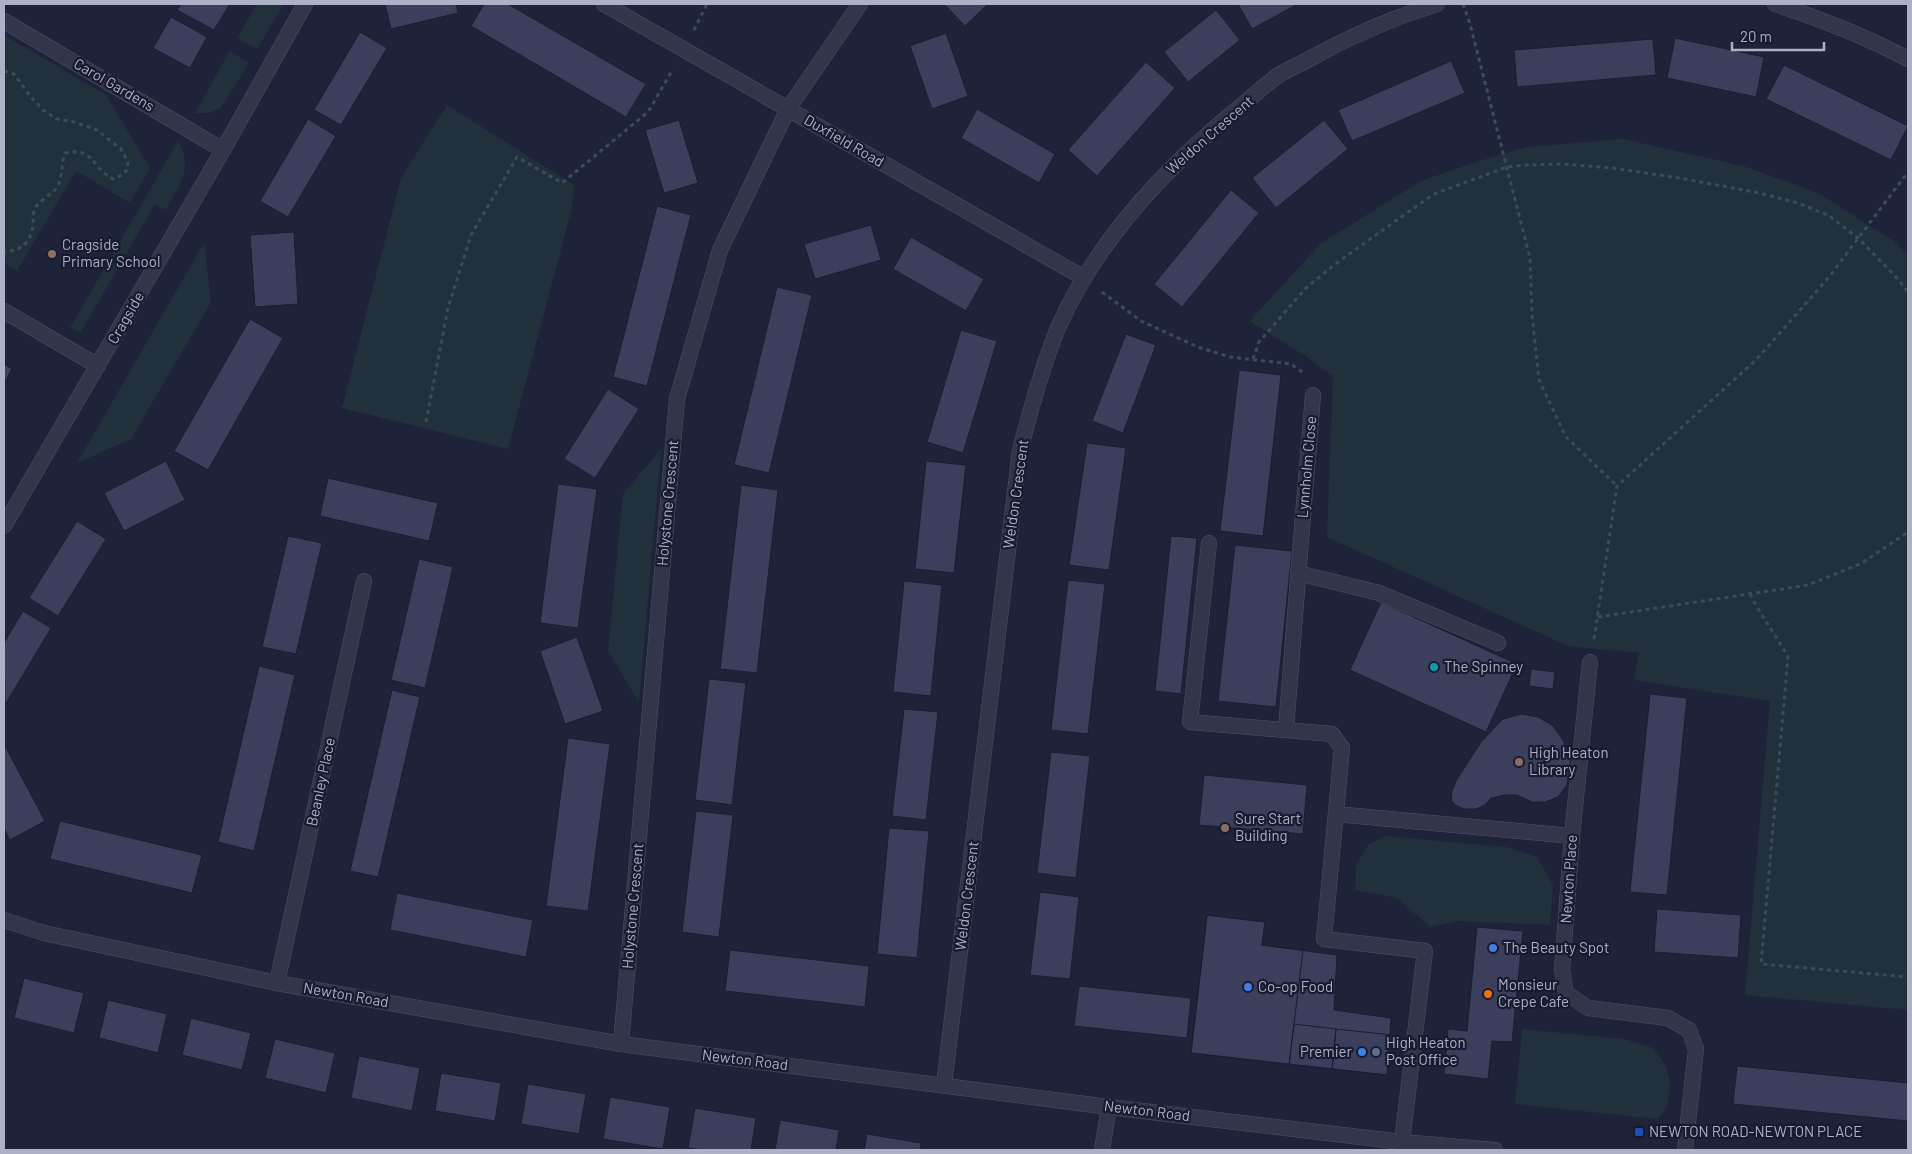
<svg xmlns="http://www.w3.org/2000/svg" width="1912" height="1154" font-family="Barlow,sans-serif">
<style>
.green{fill:#21303b}
.building{fill:#3b3f5b;stroke:#1a1d31}
.lines{fill:none;stroke-linecap:round;stroke-linejoin:round}
.service-casing{stroke:#4d5065;stroke-width:16}
.minor-casing{stroke:#4d5065;stroke-width:16}
.tertiary-casing{stroke:#4d5065;stroke-width:16}
.path{stroke:#3c4c56;stroke-width:3;stroke-dasharray:4 4;stroke-linecap:butt}
.service{stroke:#33364a;stroke-width:15}
.minor{stroke:#33364a;stroke-width:15}
.tertiary{stroke:#33364a;stroke-width:15}
.education-dot{fill:#8d6e63;stroke:#181b2f;stroke-width:2}
.culture-dot{fill:#0f9aa8;stroke:#181b2f;stroke-width:2}
.shop-dot{fill:#3f7fe0;stroke:#181b2f;stroke-width:2}
.food-dot{fill:#e8710a;stroke:#181b2f;stroke-width:2}
.service-dot{fill:#5c6f8a;stroke:#181b2f;stroke-width:2}
.transit-dot{fill:#1a4fb4;stroke:#181b2f;stroke-width:2}
.labels{text-anchor:middle;stroke-width:4.5;stroke-linejoin:round;paint-order:stroke}
.street-label{font-size:15px;fill:#adb0c7;stroke:#181b2f}
.poi-label{font-size:15px;fill:#adb0c7;stroke:#181b2f;text-anchor:start}
</style>
<rect width="100%" height="100%" fill="#1f233a"/>
<path class="green" d="M257,4H284L257,49L237,38Z
M4,35L106,95L150,168L130,203L76,171L17,271L4,263Z
M230,51L249,63L221,108L209,113H195Z
M447,105L574,185L572,208L508,449L342,408L401,178Z
M1623,139L1743,166L1818,193L1894,241L1908,255V1010L1745,995L1770,701L1634,680L1639,653L1568,646L1327,537L1333,376L1307,357L1250,321L1320,244L1421,181L1479,161L1526,147Z
M178,141C194,169 179,185 166,210L155,204L81,332L70,328Z
M204,243L211,302L131,439L77,463Z
M661,449L639,702L608,651L623,494Z
M1385,836L1506,847L1537,857L1553,885L1550,925L1458,921L1430,927L1397,898L1355,890L1356,865L1368,845Z
M1522,1029L1624,1039L1653,1048L1666,1066L1670,1082L1668,1104L1658,1119L1515,1104Z"/>
<path class="building" d="M181,4H230L214,30L177,10Z
M385,4H456L458,13L391,29Z
M484,4H508L646,84L626,117L471,26Z
M944,4H988L965,26Z
M1238,4H1298L1252,29Z
M1216,10L1240,40L1188,82L1164,52Z
M171,17L207,37L190,68L153,48Z
M360,32L387,48L341,125L314,110Z
M946,33L968,96L932,109L910,46Z
M1675,38L1764,57L1756,97L1667,78Z
M1653,39L1656,75L1517,87L1514,50Z
M1451,61L1465,93L1352,141L1338,110Z
M1146,62L1175,88L1097,176L1068,150Z
M1784,65L1908,126L1891,160L1766,99Z
M977,109L1055,154L1039,183L961,138Z
M308,119L336,136L288,217L260,201Z
M679,120L698,183L664,193L645,130Z
M1324,120L1348,149L1276,208L1252,178Z
M1231,190L1259,213L1182,307L1154,284Z
M657,206L691,215L647,386L613,377Z
M871,225L881,260L815,279L804,244Z
M294,232L298,304L255,307L250,235Z
M911,237L984,279L966,311L893,269Z
M777,287L812,295L769,473L734,465Z
M250,319L283,338L208,470L174,451Z
M961,330L997,341L963,453L927,442Z
M1126,334L1156,345L1123,433L1092,421Z
M4,364L12,369L4,383Z
M1239,370L1281,375L1263,536L1220,531Z
M608,389L639,409L595,478L564,459Z
M1087,443L1126,448L1109,570L1069,565Z
M166,461L185,500L124,531L104,493Z
M926,461L966,465L954,573L915,569Z
M328,478L438,503L429,541L320,516Z
M558,484L597,489L578,628L540,623Z
M741,485L778,490L757,673L720,669Z
M77,521L106,539L58,616L29,598Z
M288,536L322,543L296,654L262,647Z
M1171,536L1197,538L1181,694L1155,691Z
M1235,545L1292,551L1276,707L1218,701Z
M419,559L453,567L425,688L391,680Z
M1068,580L1105,584L1088,734L1051,730Z
M904,581L942,585L931,696L893,692Z
M1381,602L1517,664L1486,732L1350,670Z
M23,611L51,628L5,705L4,643Z
M577,637L603,711L565,724L540,651Z
M259,666L295,675L254,851L218,842Z
M1531,669L1555,672L1553,689L1529,686Z
M709,679L746,683L732,805L695,800Z
M392,690L420,697L378,877L350,871Z
M1650,694L1687,698L1667,895L1630,892Z
M904,709L938,712L926,820L892,816Z
M1522,714L1538,717L1552,725L1561,737L1567,748L1571,763L1567,785L1558,797L1545,802H1532L1517,795H1504L1491,798L1485,805L1476,809H1464L1455,805L1452,801L1451,794L1456,781L1481,742L1503,719Z
M568,738L610,744L588,911L546,906Z
M4,744L45,821L10,840L4,828Z
M1051,752L1090,756L1076,878L1037,873Z
M1204,775L1307,785L1303,834L1199,825Z
M696,811L733,815L719,937L682,932Z
M60,821L202,855L192,893L50,859Z
M889,828L929,831L917,958L877,954Z
M1040,892L1079,897L1070,979L1030,975Z
M397,893L533,920L526,957L390,930Z
M1657,909L1741,915L1738,958L1654,952Z
M1207,915L1265,922L1262,945L1303,950L1289,1065L1191,1053Z
M1207,915L1265,922L1262,945L1337,955L1334,1010L1391,1018L1387,1075L1191,1053Z
M1477,927L1523,931L1512,1042L1492,1041L1488,1079L1444,1074L1448,1029L1467,1031Z
M730,950L869,966L865,1007L725,991Z
M24,978L84,993L74,1033L14,1018Z
M1079,986L1191,998L1187,1038L1074,1026Z
M108,1000L167,1014L158,1053L99,1038Z
M191,1018L251,1033L242,1070L182,1055Z
M1294,1024L1336,1029L1332,1069L1289,1065Z
M1336,1029L1392,1035L1387,1075L1332,1069Z
M275,1039L335,1053L326,1093L265,1078Z
M359,1056L420,1068L412,1111L351,1098Z
M1737,1066L1908,1083V1121L1733,1104Z
M441,1073L501,1083L495,1121L435,1111Z
M528,1084L586,1094L579,1134L521,1124Z
M610,1097L670,1107L663,1149L603,1139Z
M695,1108L756,1118L751,1150H703L688,1148Z
M780,1120L839,1130L836,1150H775Z
M867,1134L921,1143L920,1150H864Z"/>
<g class="lines">
<g class="service-casing">
<path id="service" d="M4,311L98,366
M1209,543L1190,722L1332,734L1342,748L1324,939L1425,951L1402,1142
M1298,573L1379,593L1498,643
M1286,729L1301,540
M1336,814L1572,836"/>
</g>
<g class="minor-casing">
<path id="minor" d="M604,4L1084,278
M1775,4C1821,19 1865,36 1908,59
M4,21L223,150
M1301,540L1313,395
M1590,662L1572,836L1562,970L1566,993L1588,1008L1668,1018L1689,1030L1696,1049L1685,1150
M277,983L364,581
M621,1044L677,399L720,250L788,109L860,4
M944,1085L1020,450C1031,409 1042,367 1058,328C1097,239 1167,166 1241,106C1253,96 1264,86 1276,77C1287,69 1301,64 1313,57C1353,35 1393,18 1437,4
M1102,1150L1109,1107"/>
</g>
<g class="tertiary-casing">
<path id="tertiary" d="M4,526L223,150L305,4
M4,920L44,933L277,983L621,1044L1109,1107L1402,1142L1495,1150"/>
</g>
<path class="path" d="M1463,4L1470,24L1530,258L1532,314L1539,380L1566,437L1617,486
M694,30L707,4
M4,71L14,74L30,96L43,110L57,119L74,122L97,130L121,149L128,162L127,170L120,176L113,179C91,168 95,147 65,153C61,164 63,177 57,187C52,195 41,199 35,208C32,215 34,224 32,231C28,245 18,252 4,251
M1102,292L1141,321L1198,347L1230,357L1291,364L1305,374
M1253,359L1259,342L1306,288L1334,265L1384,229L1434,194L1507,167L1525,165L1563,164L1613,168L1679,178L1755,192L1798,203L1828,215L1858,238L1898,279L1908,292
M426,422L448,308L471,235L517,157L562,183L648,112L673,69
M1750,594C1761,616 1776,635 1788,657L1761,964L1908,977
M1598,617L1808,585L1862,563L1908,532
M1594,639L1617,486L1757,359L1829,277L1908,172"/>
<use href="#service" class="service"/>
<use href="#minor" class="minor"/>
<use href="#tertiary" class="tertiary"/>
</g>
<g class="education-dot">
<circle cx="52" cy="254" r="5"/>
<circle cx="1519" cy="762" r="5"/>
<circle cx="1225" cy="828" r="5"/>
</g>
<circle class="culture-dot" cx="1434" cy="667" r="5"/>
<g class="shop-dot">
<circle cx="1493" cy="948" r="5"/>
<circle cx="1248" cy="987" r="5"/>
<circle cx="1362" cy="1052" r="5"/>
</g>
<circle class="food-dot" cx="1488" cy="994" r="5"/>
<circle class="service-dot" cx="1376" cy="1052" r="5"/>
<rect class="transit-dot" x="1634" y="1127" width="10" height="10" rx="2.5"/>
<g class="labels">
<g class="street-label">
<text transform="translate(114 85) rotate(30)" y="5">Carol Gardens</text>
<text transform="translate(1210 135) rotate(-41)" y="5">Weldon Crescent</text>
<text transform="translate(844 141) rotate(30)" y="5">Duxfield Road</text>
<text transform="translate(126 318) rotate(-60)" y="5">Cragside</text>
<text transform="translate(1307 467) rotate(-85)" y="5">Lynnholm Close</text>
<text transform="translate(1016 494) rotate(-82)" y="5">Weldon Crescent</text>
<text transform="translate(668 503) rotate(-85)" y="5">Holystone Crescent</text>
<text transform="translate(321 782) rotate(-78)" y="5">Beanley Place</text>
<text transform="translate(1569 879) rotate(-86)" y="5">Newton Place</text>
<text transform="translate(967 896) rotate(-83)" y="5">Weldon Crescent</text>
<text transform="translate(633 906) rotate(-85)" y="5">Holystone Crescent</text>
<text transform="translate(346 995) rotate(10)" y="5">Newton Road</text>
<text transform="translate(745 1060) rotate(7)" y="5">Newton Road</text>
<text transform="translate(1147 1111) rotate(7)" y="5">Newton Road</text>
</g>
<g class="poi-label">
<text x="62" y="250">Cragside<tspan x="62" dy="17">Primary School</tspan></text>
<text x="1444" y="672">The Spinney</text>
<text x="1529" y="758">High Heaton<tspan x="1529" dy="17">Library</tspan></text>
<text x="1235" y="824">Sure Start<tspan x="1235" dy="17">Building</tspan></text>
<text x="1503" y="953">The Beauty Spot</text>
<text x="1498" y="990">Monsieur<tspan x="1498" dy="17">Crepe Cafe</tspan></text>
<text x="1258" y="992">Co-op Food</text>
<text x="1386" y="1048">High Heaton<tspan x="1386" dy="17">Post Office</tspan></text>
<text x="1352" y="1057" text-anchor="end">Premier</text>
<text x="1649" y="1137">NEWTON ROAD-NEWTON PLACE</text>
</g>
</g>
<rect width="1912" height="1154" fill="none" stroke="#adb0c7" stroke-width="10"/>
<path d="M1732 42v8h92v-8" fill="none" stroke="#adb0c7" stroke-width="2.5"/>
<text x="1740" y="42" font-size="15" fill="#adb0c7" stroke="#181b2f" stroke-width="4" paint-order="stroke">20 m</text>
</svg>
